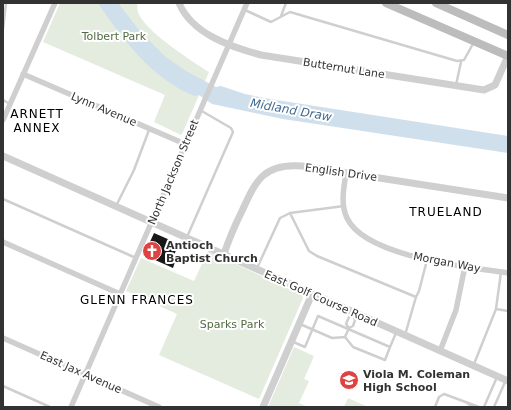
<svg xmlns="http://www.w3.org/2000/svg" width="511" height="410" font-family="'DejaVu Sans',sans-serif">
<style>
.green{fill:#e4ebdf}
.water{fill:#d0dfec}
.building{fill:#191919}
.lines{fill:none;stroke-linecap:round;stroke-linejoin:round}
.service{stroke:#cfcfcf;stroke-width:2.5}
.minor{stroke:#cfcfcf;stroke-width:5.5}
.tertiary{stroke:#cfcfcf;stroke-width:7}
.secondary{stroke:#bcbcbc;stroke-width:8}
.labels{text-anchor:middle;stroke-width:4;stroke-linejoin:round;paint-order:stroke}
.park-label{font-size:11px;fill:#526c41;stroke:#fff}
.street-label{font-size:11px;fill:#323232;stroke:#fff}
.poi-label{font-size:11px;font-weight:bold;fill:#323232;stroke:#fff;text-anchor:start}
.water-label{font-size:12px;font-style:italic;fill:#436c91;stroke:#fff}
.neighbourhood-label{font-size:12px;letter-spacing:1px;fill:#000;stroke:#fff}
</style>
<rect width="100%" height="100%" fill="#fff"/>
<path class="green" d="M60,3H137C138,6 137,10 138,12C143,30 193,62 209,72L183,132L181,135L154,122L165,95L43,42Z
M208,251L302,295L303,298L259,399L159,355L177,314L126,291L141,258L194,281Z
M294,347L314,356L304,379L309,381L299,403L308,407H268Z
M348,398L368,407H344Z"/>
<path class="water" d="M98,3H118L142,34L167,58L186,71L216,87L221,86L245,94L270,99L508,136V153L283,119L212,104L199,95L195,96C153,80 122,39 98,3Z"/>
<path class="building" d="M154,233L179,244L173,257L176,259L173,268L144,255Z"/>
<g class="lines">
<path class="service" d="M245,10L271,22L290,12L457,61L464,60L474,42
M281,16L286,3
M3,29L6,3
M456,85L461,62
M3,100L10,104
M3,199L136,258
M116,206L134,170L149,130
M290,213L309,251L317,256L416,297L419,291L427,260
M187,237L233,132L231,128L200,110
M257,268L280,218L290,213L344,206
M496,309L508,311
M353,316L355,320L353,326L349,328L346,324L349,317Z
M300,324L332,338L345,337L349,328
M405,335L416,297
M291,341L305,347L318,316L390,347L385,360L353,347L345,337
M390,347L396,333
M474,364L496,309L501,272
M3,386L50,407
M467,403L473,407
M435,407L439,397L444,394L479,407
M484,407L497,377
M494,407L505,382"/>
<path class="minor" d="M23,74L185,144
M3,120L55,3
M346,173C344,188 340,203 347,218C365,257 469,267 508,273
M3,242L120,294
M3,338L159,407
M440,351L456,310L465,266
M71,407L247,3"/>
<path class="tertiary" d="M179,3C192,34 231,47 261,55L484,90L495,85L508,56
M3,156L508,381
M224,254C229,239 235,225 242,211C256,180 264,163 302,166L508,198
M263,407L312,294"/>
<path class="secondary" d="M386,3L508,56
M436,3L508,35"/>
</g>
<defs>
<g id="church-disc" transform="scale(1)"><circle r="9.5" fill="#dc4341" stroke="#fff"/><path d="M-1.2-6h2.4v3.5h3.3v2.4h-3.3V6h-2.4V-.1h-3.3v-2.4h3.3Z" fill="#fff"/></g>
<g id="school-disc" transform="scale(1)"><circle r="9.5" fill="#dc4341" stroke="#fff"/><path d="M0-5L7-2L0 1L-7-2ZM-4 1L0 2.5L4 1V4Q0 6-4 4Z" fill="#fff"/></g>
</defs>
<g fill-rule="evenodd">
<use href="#church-disc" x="152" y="251"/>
<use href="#school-disc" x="349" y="380"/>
</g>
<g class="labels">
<g class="park-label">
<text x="114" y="40">Tolbert Park</text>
<text x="232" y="328">Sparks Park</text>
</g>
<g class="street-label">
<text transform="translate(344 68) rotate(9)" y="4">Butternut Lane</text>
<text transform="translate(104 109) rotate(23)" y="4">Lynn Avenue</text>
<text transform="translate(173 172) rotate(-67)" y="4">North Jackson Street</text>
<text transform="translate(341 172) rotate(8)" y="4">English Drive</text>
<text transform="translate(447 262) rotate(11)" y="4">Morgan Way</text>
<text transform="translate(321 298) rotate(24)" y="4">East Golf Course Road</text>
<text transform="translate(81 372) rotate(24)" y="4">East Jax Avenue</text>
</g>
<g class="poi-label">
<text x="166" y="249">Antioch<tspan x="166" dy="13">Baptist Church</tspan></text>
<text x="363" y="378">Viola M. Coleman<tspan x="363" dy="13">High School</tspan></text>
</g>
<g class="water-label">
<text transform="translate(291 110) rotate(10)" y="4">Midland Draw</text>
</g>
<g class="neighbourhood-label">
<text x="37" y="118">ARNETT<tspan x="37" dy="14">ANNEX</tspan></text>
<text x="446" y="216">TRUELAND</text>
<text x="137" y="304">GLENN FRANCES</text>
</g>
</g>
<rect width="511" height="410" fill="none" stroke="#323232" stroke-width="8"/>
</svg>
